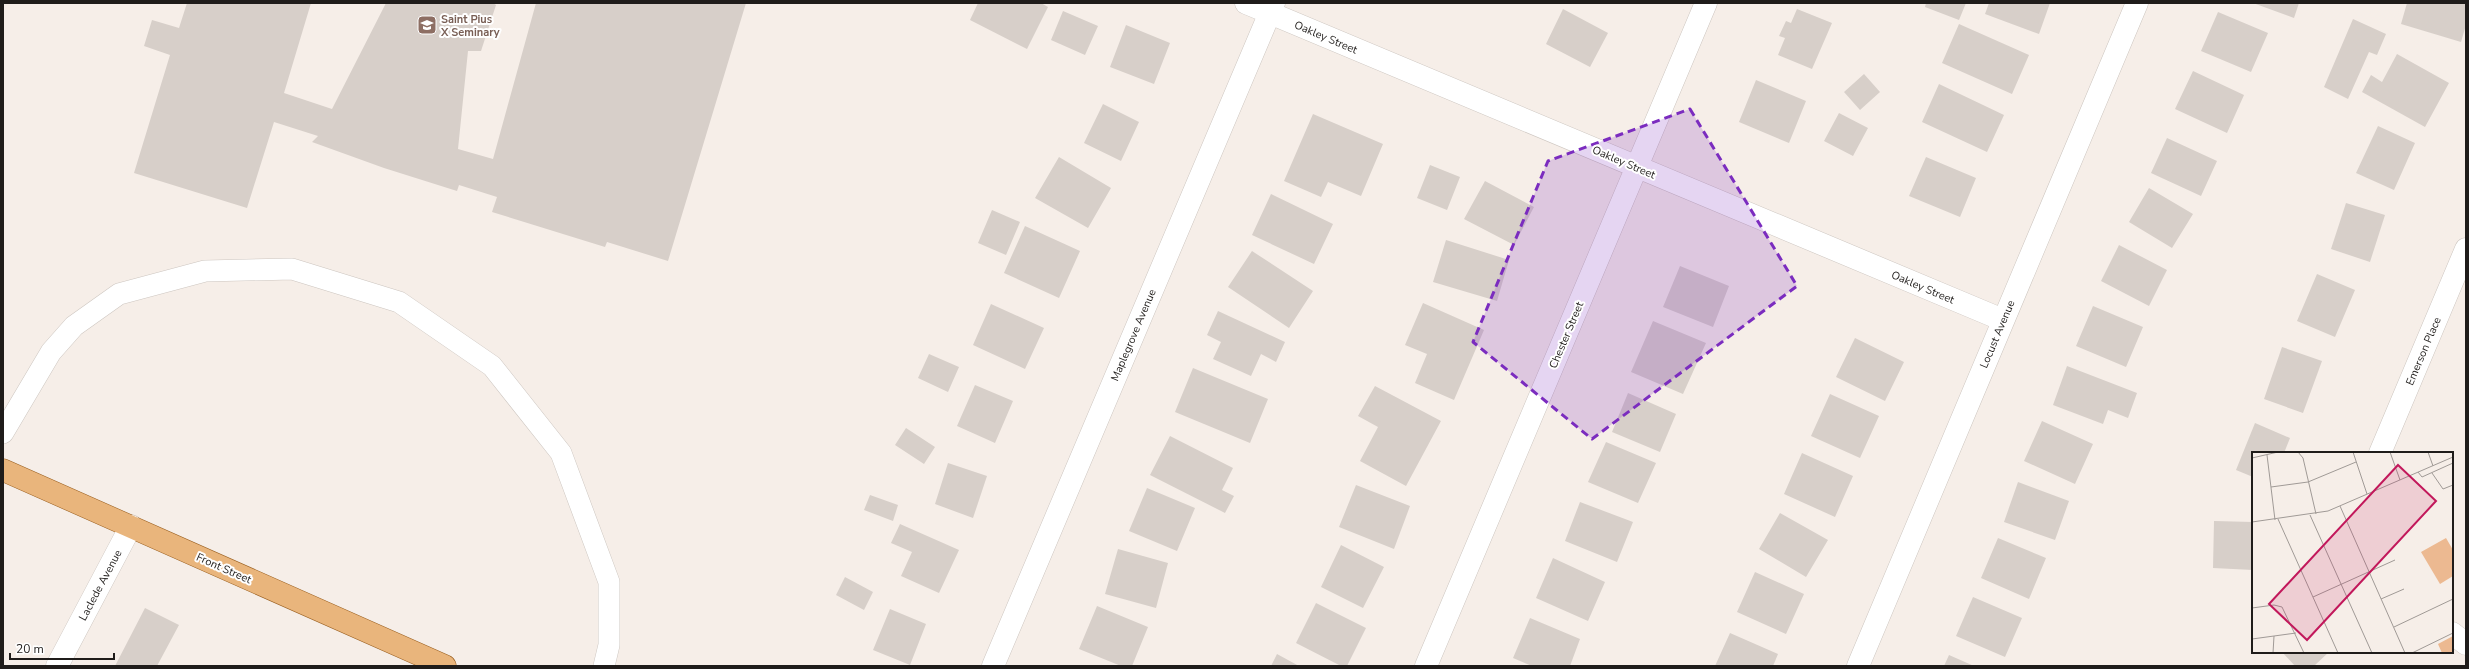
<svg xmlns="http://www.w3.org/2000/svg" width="2469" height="669" font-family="'Nunito Sans',sans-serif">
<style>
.building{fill:#d7cfc9}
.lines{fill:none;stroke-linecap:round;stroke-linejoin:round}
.service-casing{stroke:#cdc6c0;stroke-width:22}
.minor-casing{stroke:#cdc6c0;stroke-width:23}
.primary-casing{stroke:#995f20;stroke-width:23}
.service{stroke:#fff;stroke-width:21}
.minor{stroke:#fff;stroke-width:22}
.primary{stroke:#e9b57c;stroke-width:22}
.marked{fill:#7b2cbf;fill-opacity:0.2;stroke:#7b2cbf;stroke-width:3;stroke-dasharray:8 5;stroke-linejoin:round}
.labels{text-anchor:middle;stroke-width:4;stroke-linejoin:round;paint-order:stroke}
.education-label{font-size:11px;font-weight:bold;fill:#785e54;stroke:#fff;text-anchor:start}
.street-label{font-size:11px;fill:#1f1c1a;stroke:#fff}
.inset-road{fill:none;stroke:#a09a96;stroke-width:1}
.view{fill:#c2185b;fill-opacity:0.15;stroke:#c2185b;stroke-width:2}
.inset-edge{fill:none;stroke:#1f1c1a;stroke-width:2}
</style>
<rect width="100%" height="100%" fill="#f6eee8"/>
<path class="building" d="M187,3H311L284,93L332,109L386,3H493L496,5L481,51H468L458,149L493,159L536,3H746L668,261L607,242L605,247L492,212L497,197L459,185L457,191L384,168L312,142L318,136L274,122L247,208L134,173L170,55L144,46L152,20L179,28Z
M978,3H1041L1048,7L1027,49L970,20Z
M1926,3H1966L1959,20L1925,7Z
M1989,3H2050L2039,34L1985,14Z
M2253,3H2299L2294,18Z
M2407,3H2466V25L2461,42L2401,24Z
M1563,9L1608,33L1590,67L1546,44Z
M1797,9L1832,23L1812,69L1778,55L1785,38L1779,36L1786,21L1791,23Z
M1063,11L1098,26L1085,55L1051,40Z
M2218,12L2268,33L2251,72L2201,51Z
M2353,19L2386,34L2377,55L2369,52L2348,99L2324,87Z
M1959,24L2029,55L2012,94L1942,63Z
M1126,25L1170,43L1154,84L1110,67Z
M2397,54L2449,83L2425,127L2362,92L2371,75L2382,82Z
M2193,71L2244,95L2227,133L2175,109Z
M1864,74L1880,92L1860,110L1844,92Z
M1756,80L1806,101L1789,143L1739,122Z
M1939,84L2004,115L1987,152L1922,122Z
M1103,104L1139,122L1121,161L1084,143Z
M1839,113L1868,128L1853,156L1824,141Z
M1313,114L1383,144L1361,196L1328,182L1321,197L1284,181Z
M2378,126L2415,143L2394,190L2356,173Z
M2167,138L2217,161L2201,196L2151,173Z
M1059,157L1111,188L1088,228L1035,198Z
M1926,157L1976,178L1960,217L1909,196Z
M1430,165L1460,177L1447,210L1417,198Z
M1485,181L1534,207L1514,245L1464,219Z
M2149,188L2193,214L2172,248L2129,222Z
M1271,194L1333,224L1314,264L1252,235Z
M2346,203L2385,215L2370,262L2331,249Z
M992,210L1020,222L1006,255L978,243Z
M1025,226L1080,251L1059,298L1004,273Z
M1446,240L1509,260L1497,301L1433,282Z
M2119,245L2167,270L2149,306L2101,281Z
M1252,251L1313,291L1289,328L1228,287Z
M1680,266L1729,286L1713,327L1663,307Z
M2317,274L2355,290L2335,337L2297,321Z
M1423,303L1484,330L1454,400L1415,383L1427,354L1405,345Z
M991,304L1044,328L1025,369L973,345Z
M2093,306L2143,327L2126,367L2076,346Z
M1218,311L1285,342L1276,362L1261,354L1251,376L1213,359L1221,342L1207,335Z
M1653,321L1706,343L1683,394L1631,372Z
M1855,338L1904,362L1885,401L1836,377Z
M2282,347L2322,361L2303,413L2264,399Z
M929,354L959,367L948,392L918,378Z
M2067,366L2137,393L2128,418L2108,410L2103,424L2053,405Z
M1193,368L1268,399L1250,443L1175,412Z
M975,385L1013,401L995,443L957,426Z
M1375,386L1441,421L1406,486L1360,461L1378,427L1358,416Z
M1628,393L1676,414L1660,452L1612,432Z
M1830,394L1879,416L1860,458L1811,436Z
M2042,421L2093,444L2075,484L2024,461Z
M2255,423L2290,438L2284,453H2253V477L2236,470Z
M906,428L935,447L924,464L895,445Z
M1170,436L1233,468L1222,490L1234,496L1225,513L1150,475Z
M1606,442L1656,463L1638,503L1588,482Z
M1802,453L1853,476L1835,517L1784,494Z
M948,463L987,476L973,518L935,504Z
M2018,482L2069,501L2055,540L2004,522Z
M1356,485L1410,506L1394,549L1339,527Z
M1147,488L1195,508L1177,551L1129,531Z
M870,495L898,505L893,521L864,510Z
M1580,502L1633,522L1617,562L1565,541Z
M1780,513L1828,540L1806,577L1759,549Z
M2214,521L2253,522V570L2213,568Z
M900,524L959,550L939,593L901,576L912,552L891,543Z
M1998,538L2046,558L2029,599L1981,578Z
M1341,545L1384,567L1363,608L1321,587Z
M1118,549L1168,563L1156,608L1105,594Z
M1553,558L1605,582L1588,621L1536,598Z
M1755,572L1804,594L1786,634L1737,612Z
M845,577L873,592L864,610L836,595Z
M1973,597L2022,618L2005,657L1956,636Z
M1316,603L1366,628L1347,666H1341L1296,643Z
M1097,606L1148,627L1132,666H1121L1079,649Z
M145,608L179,625L157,666H115Z
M890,609L926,624L910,665L873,650Z
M1530,618L1580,639L1570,666H1532L1513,658Z
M1730,633L1778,654L1773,666H1715Z
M2282,652H2329L2314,666H2295Z
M1277,654L1299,666H1271Z
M1949,655L1974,666H1944Z"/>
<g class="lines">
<g class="service-casing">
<path id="service" d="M3,433L51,352L74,326L119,294L205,271L292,269L399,302L492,366L561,453L609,582V645L604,666"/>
</g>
<g class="minor-casing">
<path id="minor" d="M1246,3L2003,320
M2380,453L2466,249
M2452,633L2466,644
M57,666L131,526
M993,666L1274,3
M1426,666L1706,3
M1858,666L2137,3"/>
</g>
<g class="primary-casing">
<path id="primary" d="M3,470L445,666"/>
</g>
<use href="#service" class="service"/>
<use href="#minor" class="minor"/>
<use href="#primary" class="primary"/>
</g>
<path class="marked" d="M1690,109L1797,286L1592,439L1473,342L1548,161Z"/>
<defs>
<g id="school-square" transform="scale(1)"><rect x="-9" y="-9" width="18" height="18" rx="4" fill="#8d6e63" stroke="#fff"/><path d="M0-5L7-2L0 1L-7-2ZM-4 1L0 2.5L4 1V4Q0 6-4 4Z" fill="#fff"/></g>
</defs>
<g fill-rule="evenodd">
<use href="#school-square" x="427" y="25"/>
</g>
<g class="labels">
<g class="education-label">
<text x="441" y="23">Saint Pius<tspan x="441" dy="13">X Seminary</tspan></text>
</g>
<g class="street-label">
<text transform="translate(1326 37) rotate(23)" y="4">Oakley Street</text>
<text transform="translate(1624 162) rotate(23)" y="4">Oakley Street</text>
<text transform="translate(1923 287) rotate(23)" y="4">Oakley Street</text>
<text transform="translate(1997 334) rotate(-67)" y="4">Locust Avenue</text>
<text transform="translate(1133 335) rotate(-67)" y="4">Maplegrove Avenue</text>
<text transform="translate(1566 335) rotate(-67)" y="4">Chester Street</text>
<text transform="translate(2423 351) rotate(-67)" y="4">Emerson Place</text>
<text transform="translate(224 568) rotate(24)" y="4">Front Street</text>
<text transform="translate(100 585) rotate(-62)" y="4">Laclede Avenue</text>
</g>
</g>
<g transform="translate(2252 452)">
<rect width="201" height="201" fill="#f6eee8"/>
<path d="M194,86L201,98V124L188,132L169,100ZM201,184V201H190L186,192Z" fill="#ecb991"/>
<path class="inset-road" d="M46,0L51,6L64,62M101,0L115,42M138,0L148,28M176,0L181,14M15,3L23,68M0,6L26,0M166,20L170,25L201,11M180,21L191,37L201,33M19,35L56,30L104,10M88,54L153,201M58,63L120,201M26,67L86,201M0,70L76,59L201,5M61,145L143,108M129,147L152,137M0,156L22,153L30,155L52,201M142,175L201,147M0,187L44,181M21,201L22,184M160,201L201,181"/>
<path class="view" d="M146,13L184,49L55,188L17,152Z"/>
<rect width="201" height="201" class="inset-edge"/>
</g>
<rect width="2469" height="669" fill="none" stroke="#1f1c1a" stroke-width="8"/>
<path d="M10 653v6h104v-6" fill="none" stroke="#1f1c1a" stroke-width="2"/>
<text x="16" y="653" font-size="12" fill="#1f1c1a" stroke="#ffffff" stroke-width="3" paint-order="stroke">20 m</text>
</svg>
